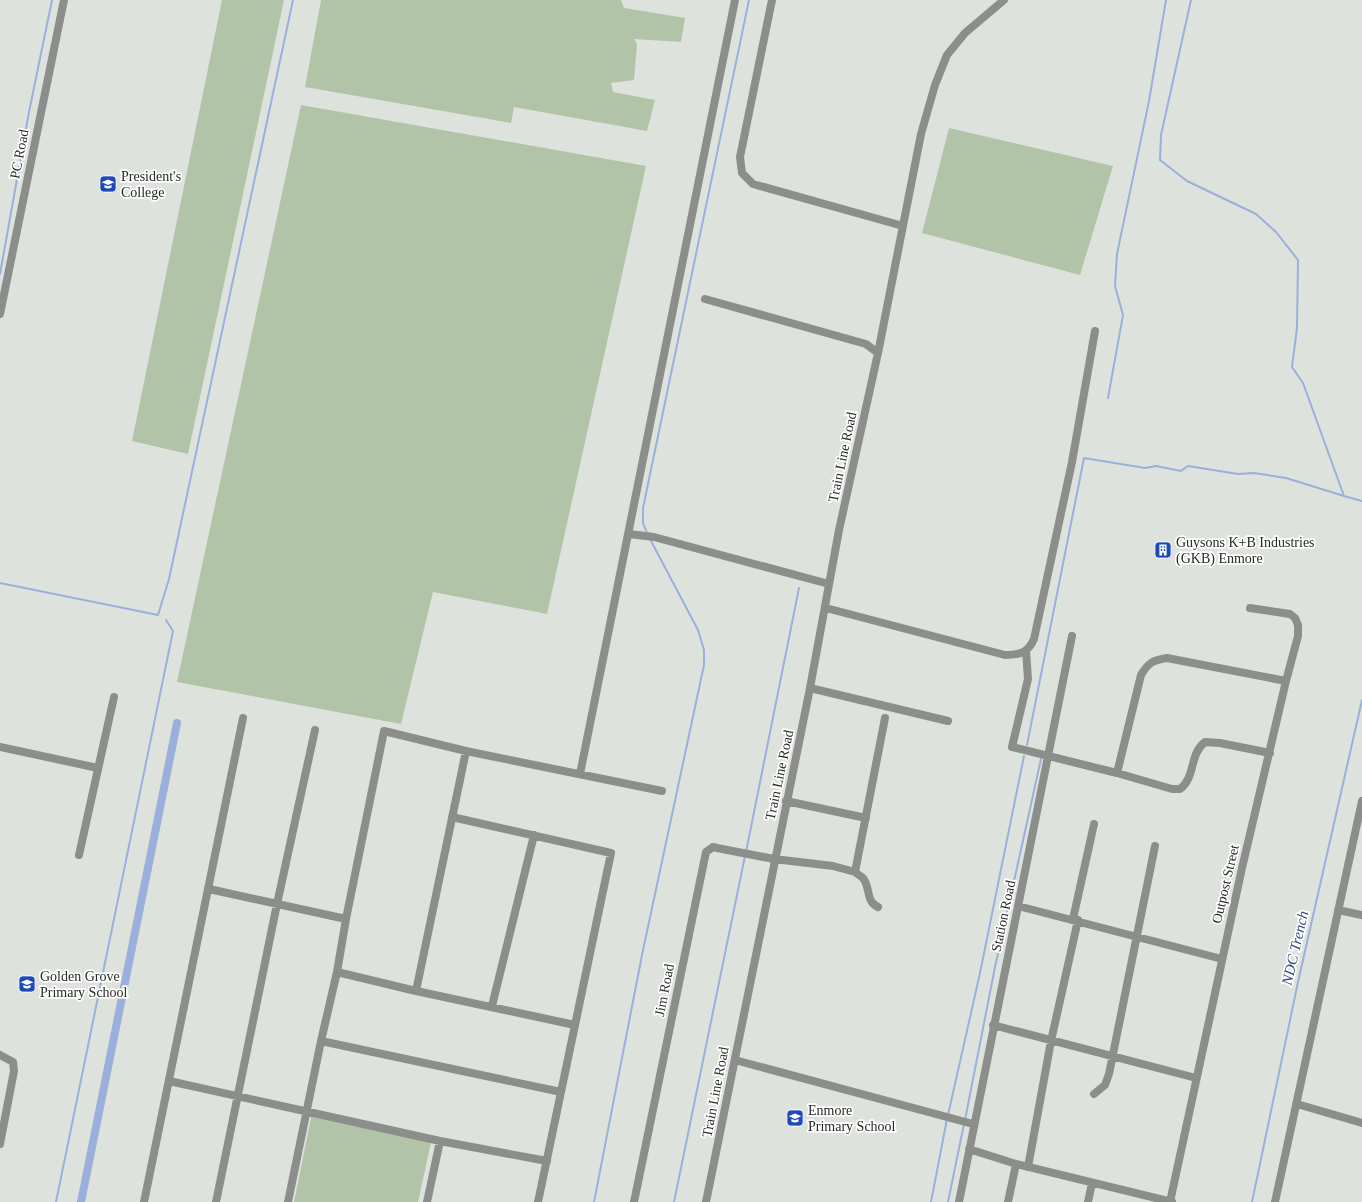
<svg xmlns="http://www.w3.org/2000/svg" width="1362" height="1202" font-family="'Times New Roman',serif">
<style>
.green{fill:#b2c4a7}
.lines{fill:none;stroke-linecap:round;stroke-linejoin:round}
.stream{stroke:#9ab0db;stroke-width:2}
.canal{stroke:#9ab0db;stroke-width:8}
.street{stroke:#8c8e8b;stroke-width:8}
.labels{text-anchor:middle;stroke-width:3.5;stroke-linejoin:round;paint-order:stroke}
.street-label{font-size:14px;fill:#272926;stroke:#fff}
.poi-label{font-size:14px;fill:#272926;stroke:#fff;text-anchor:start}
.water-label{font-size:15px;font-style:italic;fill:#304a80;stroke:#fff}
</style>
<rect width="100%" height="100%" fill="#dee2dc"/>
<path class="green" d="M222,0H284L188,454L132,441Z
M321,0H621L624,8L685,18L681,42L634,39L637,44L634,80L611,83L613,92L655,100L647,131L514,107L511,123L305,87Z
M301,105L646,166L547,614L433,592L401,724L177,682Z
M949,128L1113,166L1080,275L922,233Z
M312,1113L432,1138L418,1202H294Z"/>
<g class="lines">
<path class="stream" d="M1191,0L1161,135L1160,160L1187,181L1256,214L1276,232L1298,260L1297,328L1292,367L1303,383L1344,496L1362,501
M0,274L29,112L52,0
M1108,398L1123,315L1115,286L1117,254L1149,101L1166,0
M647,533L643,523V508L749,0
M0,583L158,615L169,579L293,0
M1027,745L1084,458L1145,468L1156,466L1181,471L1188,466L1238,474L1254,473L1286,478L1344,496
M746,852L799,588
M948,1115L980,973L1024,756
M965,1120L995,967L1041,759
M56,1202L173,631L166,620
M594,1202L642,955L704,665V650L698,630L650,539
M674,1202L745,856
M931,1202L947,1119
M948,1202L964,1124
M1252,1202L1298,982L1362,700"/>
<path class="canal" d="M81,1202L177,723"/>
<path class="street" d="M772,0L740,157L742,173L753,184L903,226
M705,299L866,344L878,353
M0,314L64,0
M629,534L654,537L829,584
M826,608L1005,655C1019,655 1028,653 1034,639L1072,462L1095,331
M1026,651L1028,679L1012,747L1117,773L1172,789H1180C1196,777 1189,754 1205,742L1220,743L1270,753
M810,688L948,721
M0,747L98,768
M1117,773L1141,675C1148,663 1153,660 1167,658L1286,681
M580,774L735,0
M786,801L866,818
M452,817L611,853L538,1202
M79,855L114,697
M209,889L346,919
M1018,906L1222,959
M878,907C865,901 871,888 863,878C861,876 857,874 855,872L885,718
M1338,910L1362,915
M1073,919L1094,824
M337,972L416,991L575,1025
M416,991L466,751
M492,1006L534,835
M993,1025L1196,1078
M321,1041L561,1092
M0,1055L13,1062L14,1071L0,1144
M735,1060L973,1124
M169,1081L440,1141L547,1161
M1094,1094L1105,1085L1109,1074L1155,846
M1297,1104L1362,1123
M969,1149L1016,1164L1172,1202
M1028,1167L1051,1041L1078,920
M144,1202L243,718
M216,1202L277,904L315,730
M288,1202L321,1041L337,972L346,919L384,731L466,751L662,791
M427,1202L440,1141
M634,1202L706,852L713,847L717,848L774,859L833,866L855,872
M706,1202L810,688L839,530L878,353L921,134L935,85L947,55L965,33L1004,0
M959,1202L1072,636
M1008,1202L1016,1164
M1088,1202L1092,1183
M1170,1202L1242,868L1286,681L1298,636V625L1295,618L1290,614L1250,608
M1275,1202L1362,801"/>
</g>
<defs>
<g id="school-square" transform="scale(0.9)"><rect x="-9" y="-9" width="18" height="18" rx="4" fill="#1d4ab8" stroke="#fff"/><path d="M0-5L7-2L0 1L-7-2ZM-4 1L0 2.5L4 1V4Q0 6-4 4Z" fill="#fff"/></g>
<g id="building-square" transform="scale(0.9)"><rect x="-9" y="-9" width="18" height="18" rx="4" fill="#1d4ab8" stroke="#fff"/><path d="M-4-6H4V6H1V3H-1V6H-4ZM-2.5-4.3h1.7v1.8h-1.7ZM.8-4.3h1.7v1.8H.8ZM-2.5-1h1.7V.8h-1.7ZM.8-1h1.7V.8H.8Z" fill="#fff"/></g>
</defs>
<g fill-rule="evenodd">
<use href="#school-square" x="108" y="184"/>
<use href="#building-square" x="1163" y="550"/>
<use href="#school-square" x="27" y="984"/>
<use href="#school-square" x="795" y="1118"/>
</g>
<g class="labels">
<g class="street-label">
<text transform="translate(19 154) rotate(-79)" y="5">PC Road</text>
<text transform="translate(842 457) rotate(-78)" y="5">Train Line Road</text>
<text transform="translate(779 775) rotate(-78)" y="5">Train Line Road</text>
<text transform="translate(1225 884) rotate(-77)" y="5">Outpost Street</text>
<text transform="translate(1003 916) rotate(-78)" y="5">Station Road</text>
<text transform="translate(664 990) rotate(-79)" y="5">Jim Road</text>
<text transform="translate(715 1092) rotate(-79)" y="5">Train Line Road</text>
</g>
<g class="poi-label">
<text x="121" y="181">President's<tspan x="121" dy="16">College</tspan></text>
<text x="1176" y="547">Guysons K+B Industries<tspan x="1176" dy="16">(GKB) Enmore</tspan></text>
<text x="40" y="981">Golden Grove<tspan x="40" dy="16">Primary School</tspan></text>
<text x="808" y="1115">Enmore<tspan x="808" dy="16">Primary School</tspan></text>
</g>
<g class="water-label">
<text transform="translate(1295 948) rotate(-77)" y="5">NDC Trench</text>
</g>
</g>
</svg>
